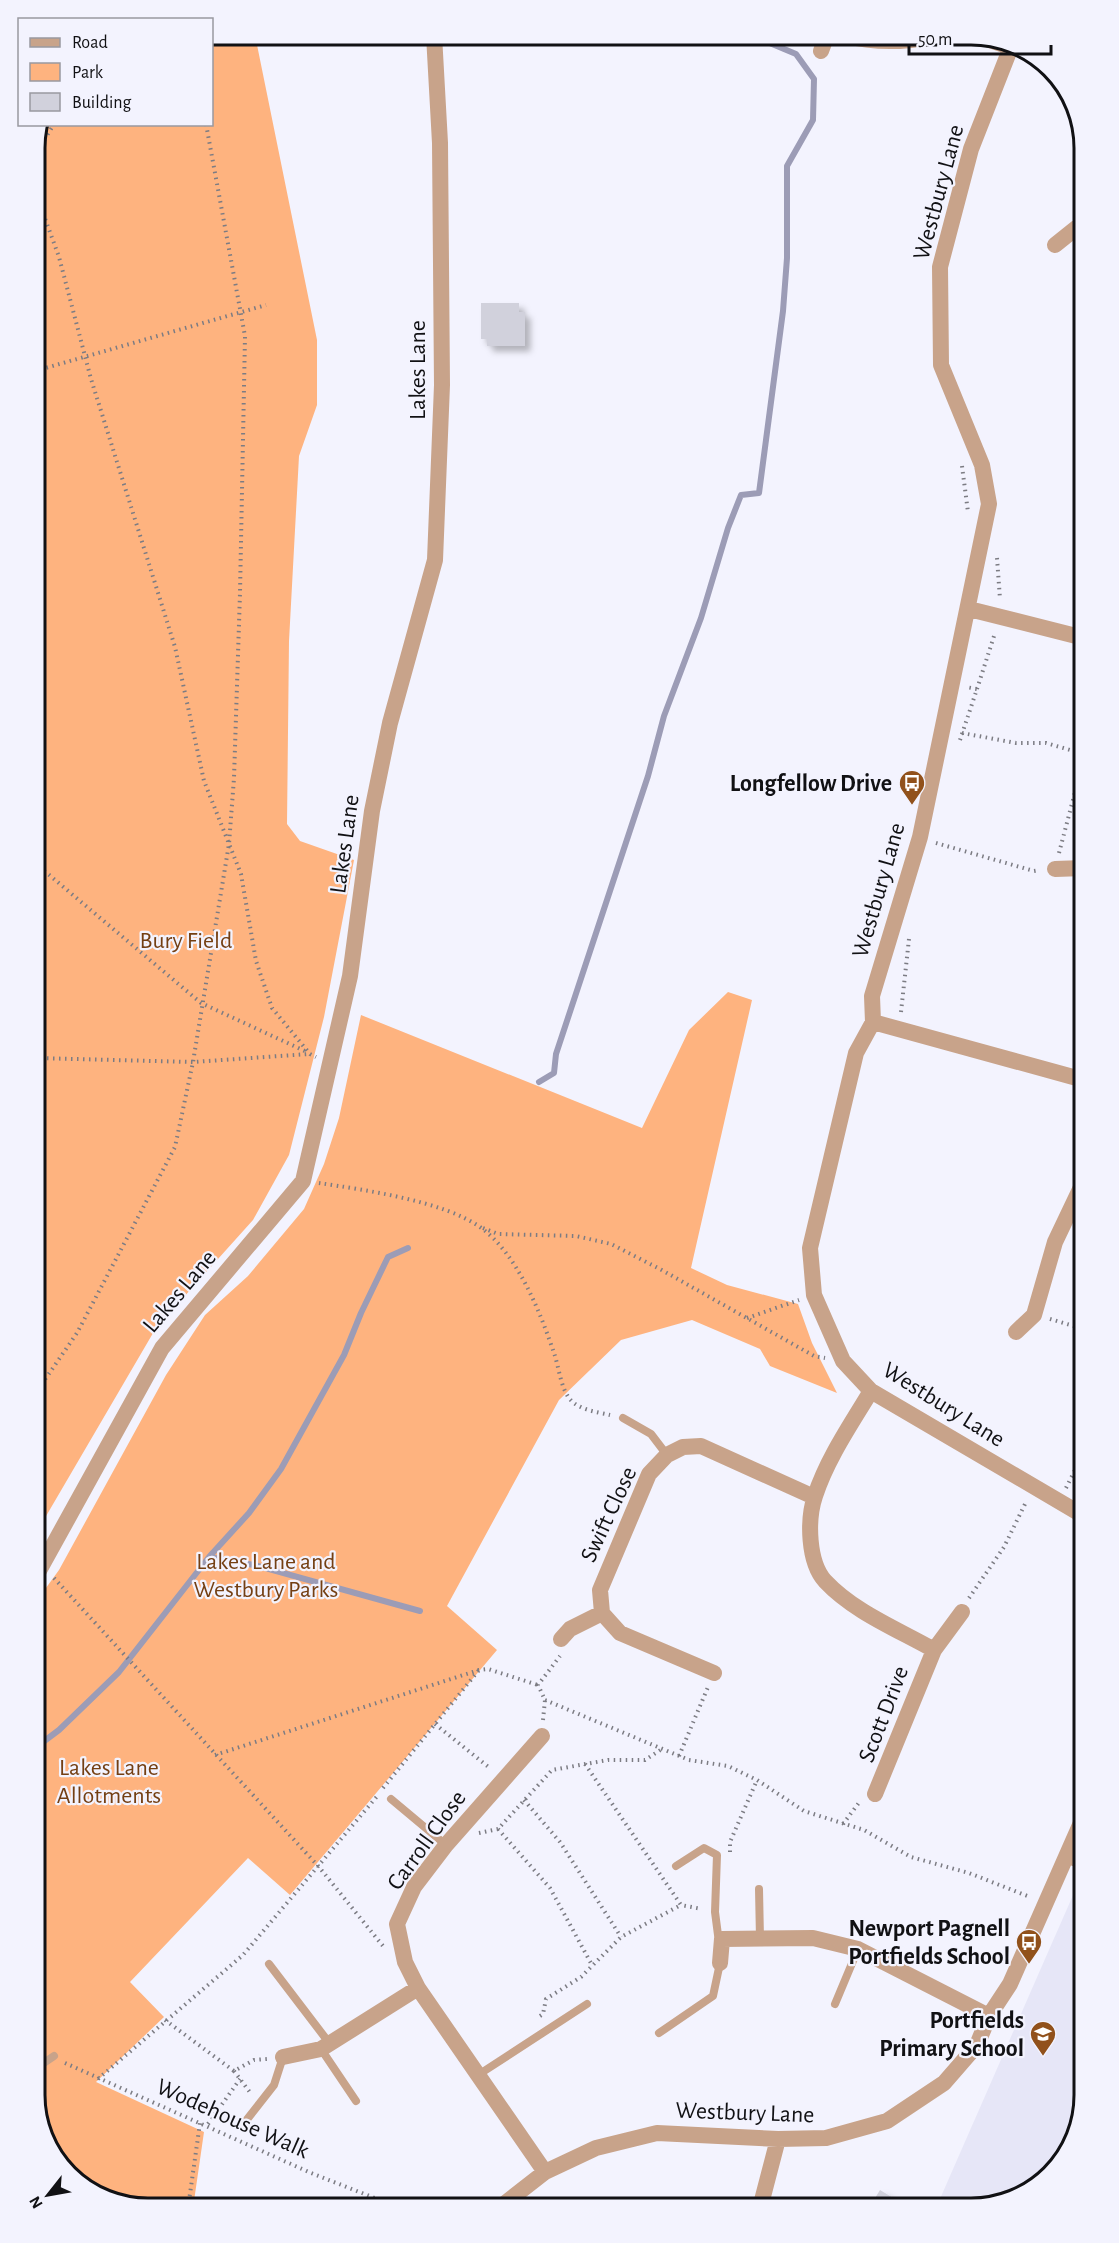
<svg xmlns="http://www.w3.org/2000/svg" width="1119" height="2243" font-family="'Alegreya Sans',sans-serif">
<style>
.built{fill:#e6e6f7}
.green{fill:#feb37f}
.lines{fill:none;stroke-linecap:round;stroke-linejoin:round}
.stream{stroke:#9c9cb6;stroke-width:6}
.building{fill:#d1d1dc;filter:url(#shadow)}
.path{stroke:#7c7c83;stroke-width:4;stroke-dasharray:1.5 4.5;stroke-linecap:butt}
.service{stroke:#c8a38a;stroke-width:8}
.minor{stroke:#c8a38a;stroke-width:16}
.labels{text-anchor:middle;stroke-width:4.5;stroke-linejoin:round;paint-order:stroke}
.street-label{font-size:24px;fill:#111114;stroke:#f3f3fe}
.poi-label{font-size:24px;font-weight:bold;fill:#111114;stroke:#f3f3fe;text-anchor:end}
.park-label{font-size:24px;fill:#743f13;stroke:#f3f3fe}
.rim{fill:none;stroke:#111114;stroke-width:3}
</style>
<defs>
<filter id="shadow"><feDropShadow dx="5.5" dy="5.5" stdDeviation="3" flood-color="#0004"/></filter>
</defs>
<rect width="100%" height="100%" fill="#f3f3fe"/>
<path class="built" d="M1084,1870V2095L1065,2158L1014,2200L971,2208H936Z"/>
<path class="green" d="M212,35H255L317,340V405L299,456L289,641L287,824L300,841L354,860L324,1017L289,1155L253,1220L156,1328L35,1535V141L42,125L212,124Z
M728,992L752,1000L691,1268L727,1285L798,1304L812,1343L837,1393L770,1366L760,1349L692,1320L621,1340L559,1400L447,1606L497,1650L290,1895L248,1858L130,1982L164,2017L96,2082L204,2132L193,2208H141L85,2189L43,2138L35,2095V1603L59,1570L166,1375L205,1315L248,1276L304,1209L324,1164L339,1118L361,1015L642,1128L689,1030Z"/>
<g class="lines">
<path class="stream" d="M539,1082L554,1073L556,1054L648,776L664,716L701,618L728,528L741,495L759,493L783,311L787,258V166L813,120L814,79L796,54L751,35
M209,1557L254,1565L420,1611
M35,1748L59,1730L119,1672L209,1557L249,1513L281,1469L344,1355L361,1313L388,1257L408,1248
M35,1816L42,1819"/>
</g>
<path class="building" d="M481,303H519V312H525V346H487V339H481Z
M880,2190L910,2208H869Z"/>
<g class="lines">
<path class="path" d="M35,155L54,124
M35,191L59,257L91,379L175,647L204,781L241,874L256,961L272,1008L310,1054L316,1057
M35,371L266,305
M962,466L968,512
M997,558L1000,599
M977,689L995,633
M962,733L1016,743H1046L1084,754
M960,740L977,689L966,687
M936,843L1034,871L1040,870
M1059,853L1084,758
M35,863L201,1003L307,1052
M901,1012L909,939
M35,1058L193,1062L309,1054
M319,1183C365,1190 443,1201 480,1227C518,1254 541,1314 555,1356C559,1369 561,1387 569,1398C578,1410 597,1412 610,1415
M483,1228L498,1234L576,1236L611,1244L660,1269L814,1356L825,1358
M747,1318L799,1300
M1050,1319L1084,1329
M35,1394L77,1333L175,1147L193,1062L229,844L234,778L240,593L245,336L206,124
M1066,1488L1084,1452
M54,1578L319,1867L383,1946
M969,1598L1004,1547L1026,1502
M545,1700L689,1760L728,1766L757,1780L804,1811L864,1830L911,1857L969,1873L1030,1897
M543,1720L545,1700L538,1685L560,1656
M435,1724L491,1769
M215,1755L479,1670L488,1669L538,1685
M679,1756L708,1687
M585,1764L681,1905L702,1909
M383,1788L479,1670
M524,1800L560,1842L621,1937
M843,1824L861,1800
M498,1829L550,1888L592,1965
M479,1833L498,1829L552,1770L608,1760H645L662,1749
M730,1852V1842L757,1780
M540,2016L543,2014L546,1999L581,1977L621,1937L681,1905
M165,2020L234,2071L254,2060L267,2059
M65,2063L311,2173L400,2208
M234,2071L252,2095
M98,2079L243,1955L379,1794
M208,2124L240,2079
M779,2203L792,2208
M188,2208L200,2123"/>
<path class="service" d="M623,1418L651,1434L667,1455
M391,1799L446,1845
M1065,1859L1084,1866
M676,1866L704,1848L717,1855L715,1912L718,1935L722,1939
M759,1889L760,1939
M269,1964L330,2044
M835,2004L858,1949
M659,2033L713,1996L720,1963
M321,2049L356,2101
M35,2069L54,2056
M478,2075L587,2004
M245,2122L274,2085L283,2057"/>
<path class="minor" d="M843,35C882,45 909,41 948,35
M975,35L1010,47
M1011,47L971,149L940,267L941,365L982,465L989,504L920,837L872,996L873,1022L856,1053L810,1248L814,1295L843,1361L871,1391L1084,1516
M821,51L827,35
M1055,245L1080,225L1084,214
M969,609L1084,638
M1055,869L1084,868
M873,1022L1084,1080
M1016,1332L1034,1315L1055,1242L1084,1181
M871,1391C851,1424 827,1459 815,1496C807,1520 808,1562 825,1581C854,1612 897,1629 934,1650
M35,1578L162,1348L303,1181L350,976L372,811L390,723L435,560L442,385L440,143L434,35
M561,1639L570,1629L602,1613
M714,1673L620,1633L602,1613L600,1590L649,1474L667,1455L683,1447L701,1446L814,1497
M542,1736L446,1845L414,1887L397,1924L405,1962L418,1988L545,2172
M875,1794L934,1650L962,1612
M720,1963L722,1939L813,1938L858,1949L989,2016
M283,2057L321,2049L418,1988
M499,2208L545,2172L596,2148L657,2133L778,2139L826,2138L887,2121L944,2083L977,2045L989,2016L1010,1984L1084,1816
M760,2208L778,2139"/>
</g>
<defs>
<g id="bus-pin" transform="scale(1.35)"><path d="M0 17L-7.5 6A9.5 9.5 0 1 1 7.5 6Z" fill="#91511b" stroke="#f3f3fe"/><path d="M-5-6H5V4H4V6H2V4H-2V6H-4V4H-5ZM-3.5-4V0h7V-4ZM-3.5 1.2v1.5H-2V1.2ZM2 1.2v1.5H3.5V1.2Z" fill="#fff"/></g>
<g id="school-pin" transform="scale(1.35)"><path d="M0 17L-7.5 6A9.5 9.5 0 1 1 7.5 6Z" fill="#91511b" stroke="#f3f3fe"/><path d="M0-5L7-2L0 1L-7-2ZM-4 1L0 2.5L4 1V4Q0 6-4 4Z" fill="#fff"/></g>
</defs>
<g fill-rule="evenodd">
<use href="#bus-pin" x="912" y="783"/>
<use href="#bus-pin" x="1029" y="1942"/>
<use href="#school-pin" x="1043" y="2034"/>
</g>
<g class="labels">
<g class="street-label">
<text transform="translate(938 192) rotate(-75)" y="8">Westbury Lane</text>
<text transform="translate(417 370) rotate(-90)" y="8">Lakes Lane</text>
<text transform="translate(344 844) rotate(-82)" y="8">Lakes Lane</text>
<text transform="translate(878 890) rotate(-74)" y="8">Westbury Lane</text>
<text transform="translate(179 1291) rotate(-50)" y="8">Lakes Lane</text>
<text transform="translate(944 1404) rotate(32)" y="8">Westbury Lane</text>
<text transform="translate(608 1514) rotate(-65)" y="8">Swift Close</text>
<text transform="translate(883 1714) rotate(-69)" y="8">Scott Drive</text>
<text transform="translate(426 1840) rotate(-54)" y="8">Carroll Close</text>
<text transform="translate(745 2112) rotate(2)" y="8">Westbury Lane</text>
<text transform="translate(233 2118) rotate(24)" y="8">Wodehouse Walk</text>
</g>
<g class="poi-label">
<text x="892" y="791">Longfellow Drive</text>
<text x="1010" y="1936">Newport Pagnell<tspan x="1010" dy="28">Portfields School</tspan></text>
<text x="1024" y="2028">Portfields<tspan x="1024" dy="28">Primary School</tspan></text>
</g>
<g class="park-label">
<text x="186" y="948">Bury Field</text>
<text x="266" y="1569">Lakes Lane and<tspan x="266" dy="28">Westbury Parks</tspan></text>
<text x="109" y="1775">Lakes Lane<tspan x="109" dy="28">Allotments</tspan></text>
</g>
</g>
<path d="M0 0H1119V2243H0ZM148 45H971A103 103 0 0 1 1074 148V2095A103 103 0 0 1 971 2198H148A103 103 0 0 1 45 2095V148A103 103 0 0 1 148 45Z" fill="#f3f3fe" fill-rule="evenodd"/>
<path class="rim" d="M148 45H971A103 103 0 0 1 1074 148V2095A103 103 0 0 1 971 2198H148A103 103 0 0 1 45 2095V148A103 103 0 0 1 148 45Z"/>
<rect x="18" y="18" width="195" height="108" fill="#f3f3fe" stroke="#9999a0" stroke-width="1.5"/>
<rect x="30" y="38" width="30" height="9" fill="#c8a38a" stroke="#9999a0" stroke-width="1.5"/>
<text x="72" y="48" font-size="18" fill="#111114">Road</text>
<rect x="30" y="63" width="30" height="18" fill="#feb37f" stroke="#9999a0" stroke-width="1.5"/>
<text x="72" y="78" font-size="18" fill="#111114">Park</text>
<rect x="30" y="93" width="30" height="18" fill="#d1d1dc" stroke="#9999a0" stroke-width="1.5"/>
<text x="72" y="108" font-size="18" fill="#111114">Building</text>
<g transform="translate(48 2195) rotate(239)" stroke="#f3f3fe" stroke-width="4.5" paint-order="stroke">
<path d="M0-4.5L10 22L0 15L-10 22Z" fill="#111114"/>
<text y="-9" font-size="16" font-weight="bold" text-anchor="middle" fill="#111114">N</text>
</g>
<path d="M909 45v9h142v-9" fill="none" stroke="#111114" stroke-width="3"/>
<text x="918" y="45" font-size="18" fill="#111114" stroke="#f3f3fe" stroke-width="4.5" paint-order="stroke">50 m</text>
</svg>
